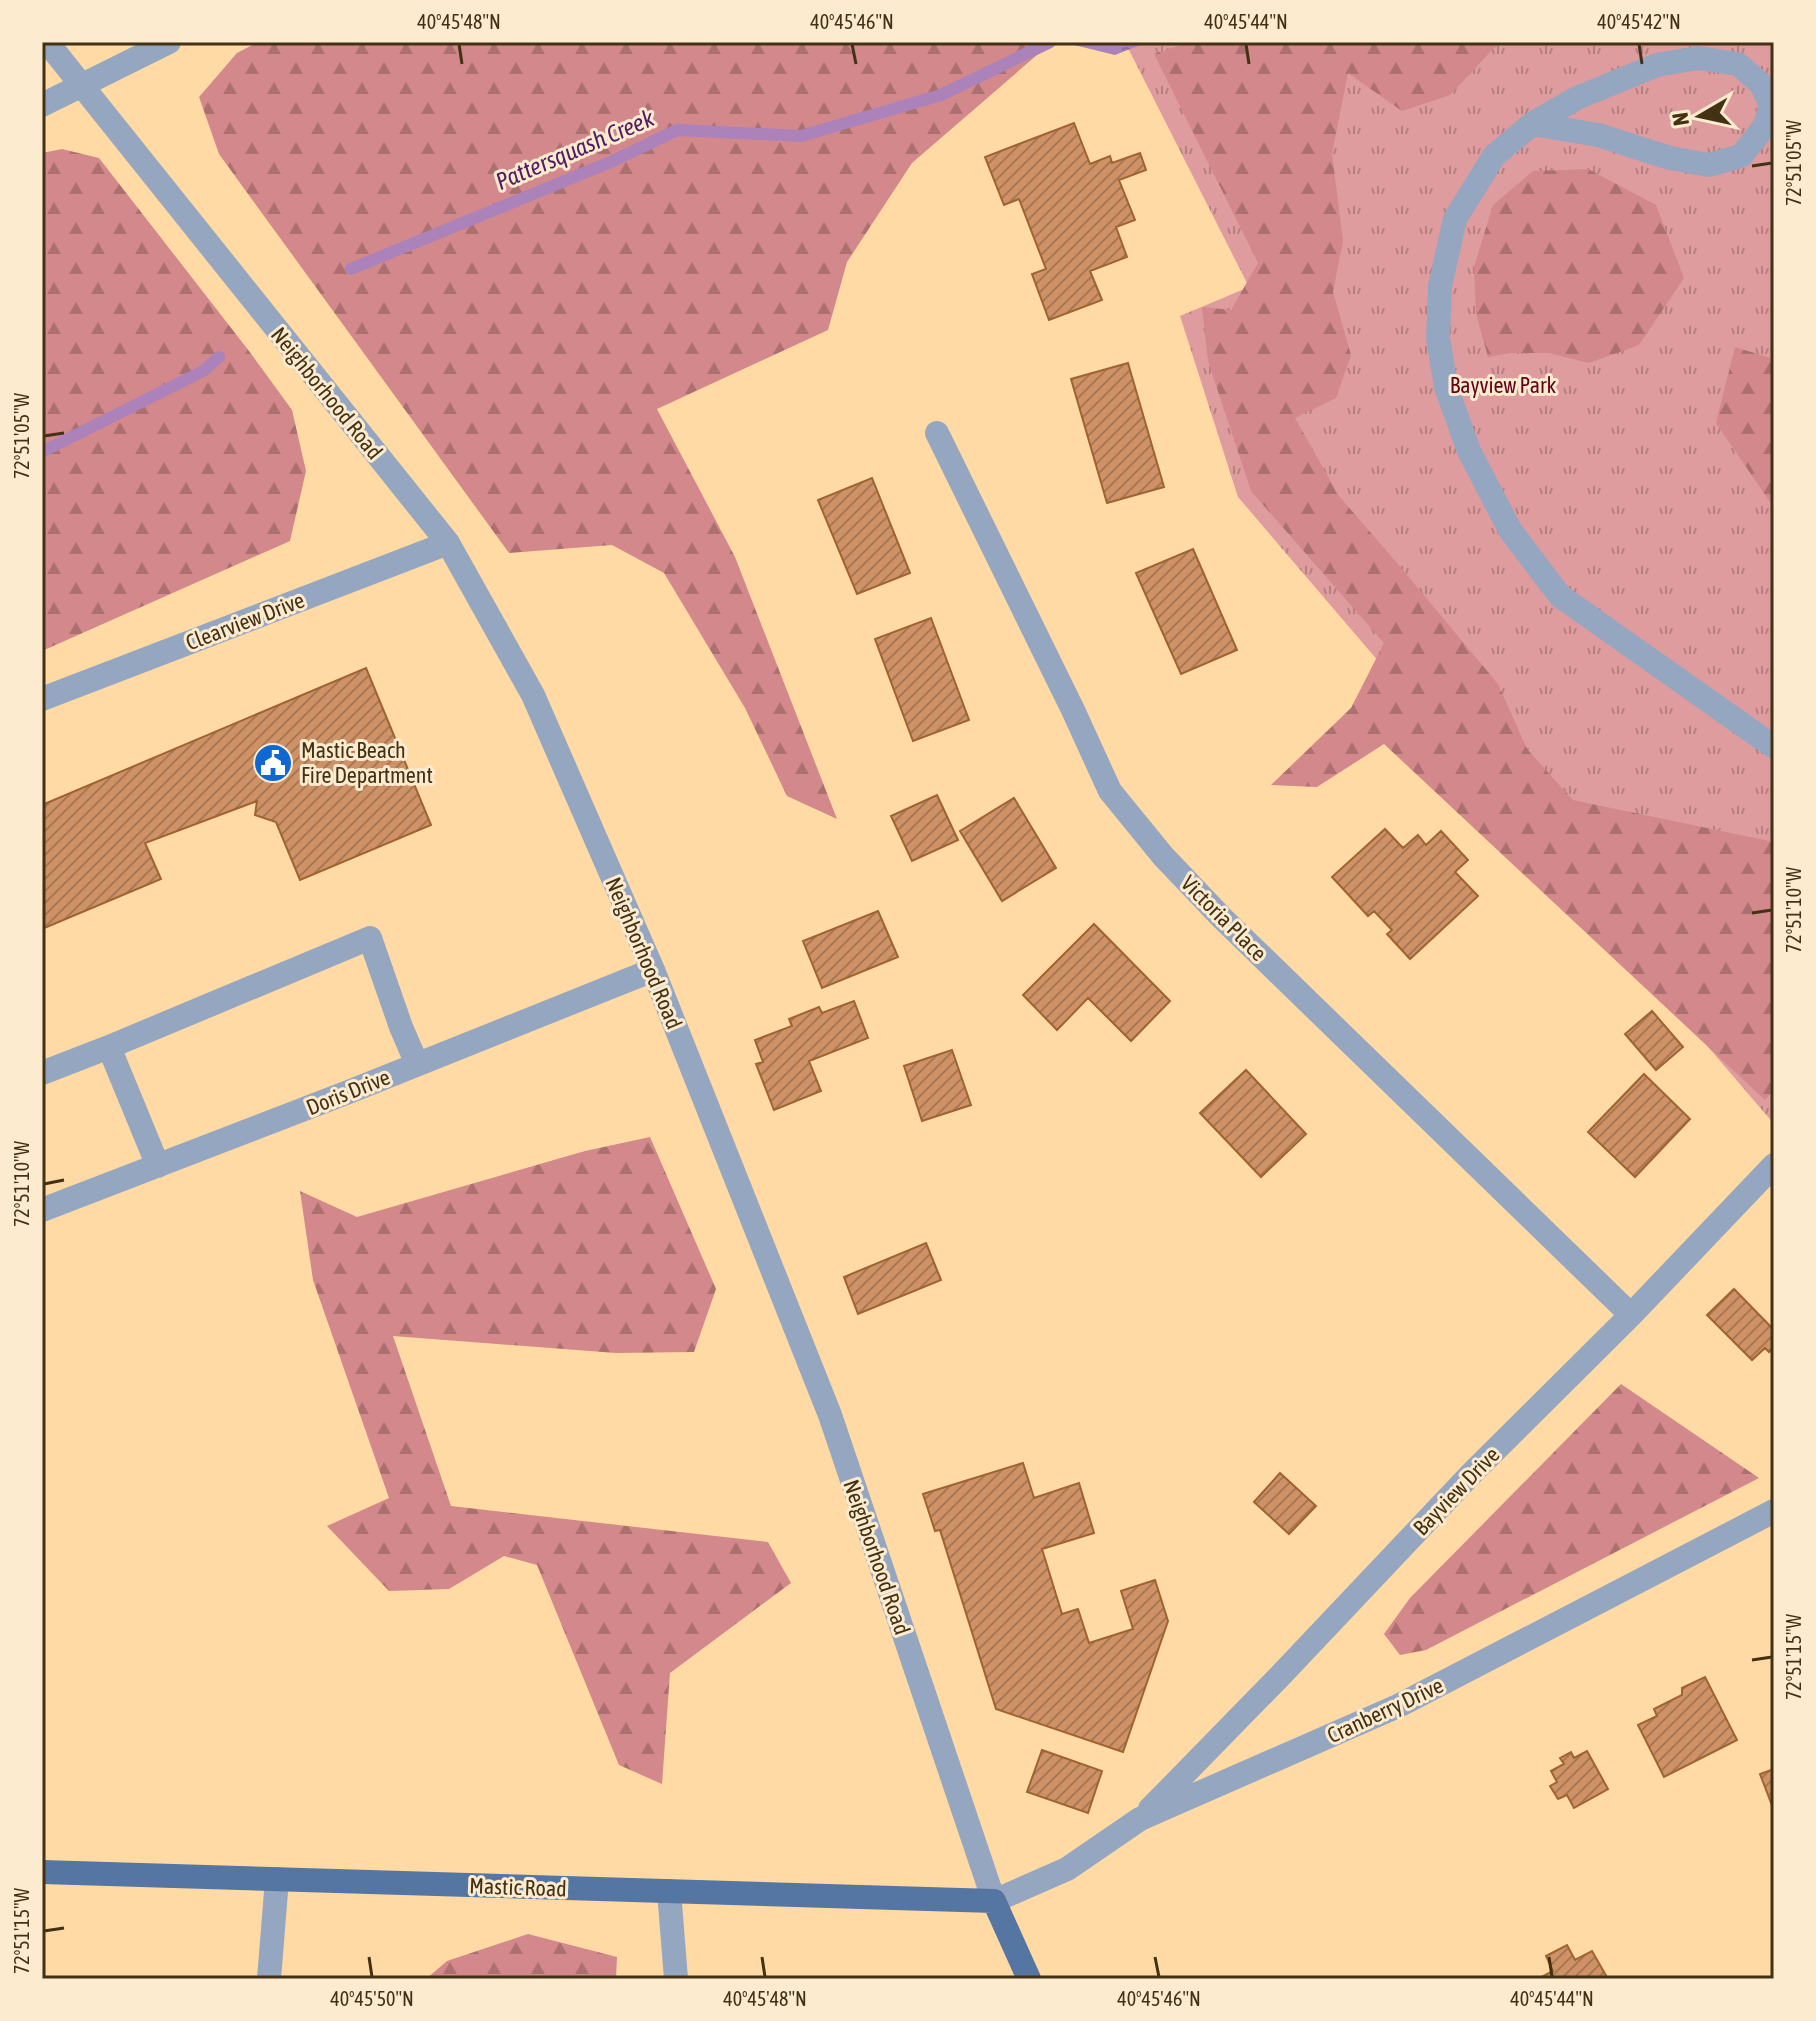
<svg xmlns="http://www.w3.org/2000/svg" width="1816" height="2021" font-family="'Asap Condensed',sans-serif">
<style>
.grass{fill:url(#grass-tufts)}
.forest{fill:url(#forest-firs)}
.water{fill:url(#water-ripples)}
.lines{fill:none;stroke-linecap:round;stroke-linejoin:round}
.stream{stroke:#ac82ba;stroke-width:12}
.building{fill:url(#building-hatch);stroke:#9f6332;stroke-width:2}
.minor{stroke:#95a6c0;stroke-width:24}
.major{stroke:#5575a2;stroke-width:24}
.ticks{fill:none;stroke:#433114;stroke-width:3}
.labels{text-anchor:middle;stroke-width:6;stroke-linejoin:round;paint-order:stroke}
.park-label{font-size:22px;fill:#62031a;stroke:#fdebd0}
.street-label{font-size:22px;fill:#433114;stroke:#fdebd0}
.poi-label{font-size:22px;fill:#433114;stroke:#fdebd0;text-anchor:start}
.water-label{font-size:24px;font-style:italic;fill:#501b60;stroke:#fdebd0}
.neatline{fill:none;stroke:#433114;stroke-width:3}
.ticks-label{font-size:20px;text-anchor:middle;fill:#433114}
</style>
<defs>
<pattern id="grass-tufts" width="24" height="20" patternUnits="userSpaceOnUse" patternTransform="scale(2)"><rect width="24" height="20" fill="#de9c9e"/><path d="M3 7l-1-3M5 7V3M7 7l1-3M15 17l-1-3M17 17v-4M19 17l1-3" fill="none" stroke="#b68080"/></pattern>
<pattern id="forest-firs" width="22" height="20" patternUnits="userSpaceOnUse" patternTransform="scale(2)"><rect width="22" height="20" fill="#d3888b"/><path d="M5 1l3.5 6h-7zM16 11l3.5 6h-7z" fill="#ad7070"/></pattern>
<pattern id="water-ripples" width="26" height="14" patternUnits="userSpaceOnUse" patternTransform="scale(2)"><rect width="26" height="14" fill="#ac82ba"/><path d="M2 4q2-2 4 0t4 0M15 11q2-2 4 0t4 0" fill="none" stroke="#8e6b96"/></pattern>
<pattern id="building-hatch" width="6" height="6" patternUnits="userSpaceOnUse" patternTransform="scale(2)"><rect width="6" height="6" fill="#ce9266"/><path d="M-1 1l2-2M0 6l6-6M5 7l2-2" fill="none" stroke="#a97853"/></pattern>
</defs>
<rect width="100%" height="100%" fill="#ffdaa4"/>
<path class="grass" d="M1144,42H1774V1124L1238,497L1180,316L1249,287L1128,48Z"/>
<path class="forest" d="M258,42H1052L912,163L847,262L828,330L657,409L735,557L837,819L787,796L745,708L664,573L612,545L509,553L219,154L199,97L237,53Z
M1190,42H1504L1494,48L1450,95L1402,111L1348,73L1332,154L1343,241L1333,292L1351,355L1336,398L1295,418L1339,496L1397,563L1498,684L1527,749L1573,800L1774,842V1090L1765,1100L1384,744L1317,787L1271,785L1351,708L1384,643L1251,491L1208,361L1202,307L1231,310L1258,263L1154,54Z
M62,149L99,158L249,351L292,410L306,471L290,541L42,651V153Z
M1588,169L1656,205L1684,278L1639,345L1589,363L1549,353H1510L1488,357L1476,314L1474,267L1493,205L1533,171Z
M1735,347L1774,359V508L1716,423Z
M650,1137L716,1289L694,1352L616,1353L393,1336L451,1506L768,1542L791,1583L670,1673L662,1784L619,1765L537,1565L504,1556L449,1589L389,1591L327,1526L389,1498L313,1280L300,1191L357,1217L585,1151Z
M1621,1384L1759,1478L1426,1650L1400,1655L1384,1634L1410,1598Z
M528,1934L617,1957L616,1979H426L447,1961Z"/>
<path class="water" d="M1062,42H1148L1115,55Z"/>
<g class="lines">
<path class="stream" d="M351,269L613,161L677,130L801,136L941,95L1050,42
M42,452L203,371L219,357"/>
</g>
<path class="building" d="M1074,123L1090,164L1110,156L1112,163L1140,153L1146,170L1119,180L1135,220L1116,227L1127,257L1090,271L1102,300L1049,320L1032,274L1046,269L1019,199L1004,205L985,157Z
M1128,363L1164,487L1107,503L1071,379Z
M872,478L910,573L857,594L818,500Z
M1193,549L1237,650L1181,674L1136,573Z
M931,618L969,720L913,741L875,639Z
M366,668L431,825L300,880L276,822L255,815L257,801L145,843L161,879L42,929V805Z
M937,795L958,840L912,861L891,816Z
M1014,798L1056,868L1002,901L960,831Z
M1385,829L1403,848L1418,835L1426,845L1441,831L1468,860L1455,872L1478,896L1410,959L1387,934L1392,930L1374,911L1368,916L1332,877Z
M878,911L898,957L822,988L803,941Z
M1094,924L1170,1001L1131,1041L1088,998L1057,1030L1023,995Z
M854,1001L868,1038L809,1061L821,1091L774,1110L756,1064L763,1062L755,1040L792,1026L789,1019L819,1007L822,1013Z
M1652,1011L1683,1047L1656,1070L1625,1034Z
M952,1050L971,1105L922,1121L904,1066Z
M1246,1070L1306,1134L1261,1177L1200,1113Z
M1644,1074L1690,1119L1635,1177L1588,1132Z
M926,1243L941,1280L858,1314L844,1277Z
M1734,1289L1774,1330V1347L1769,1352L1765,1348L1752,1360L1707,1315Z
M1023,1463L1034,1498L1079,1483L1094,1533L1042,1549L1062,1614L1078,1609L1089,1643L1133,1629L1121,1591L1155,1580L1168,1621L1123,1752L996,1709L940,1530L935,1531L923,1494Z
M1280,1473L1316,1506L1289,1534L1254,1502Z
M1705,1677L1737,1740L1664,1777L1638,1725L1657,1716L1654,1709L1682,1695V1688Z
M1042,1750L1102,1771L1088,1813L1027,1792Z
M1587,1751L1608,1789L1574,1808L1567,1795L1558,1799L1550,1786L1557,1782L1551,1771L1564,1764L1560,1758L1571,1752L1574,1758Z
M1774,1769V1808H1773L1760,1774Z
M1567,1945L1575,1960L1592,1951L1608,1979H1538L1553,1971L1546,1956Z"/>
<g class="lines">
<path class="minor" d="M47,42L448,543L533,695L653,970L830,1415L994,1901L1067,1869L1140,1819L1398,1706L1774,1511
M42,105L169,42
M1532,124L1598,135L1670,158L1709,165L1741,156L1765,126L1771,105L1761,84L1738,64L1698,58L1657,65L1577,98L1532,124L1494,156L1455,219L1440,286L1438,338L1446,387L1469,451L1510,530L1560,596L1774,747
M937,433L1073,710L1110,791L1163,856L1222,918L1631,1315
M42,699L448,543
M42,1073L109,1047
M158,1166L109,1047L370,938L401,1027L417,1064
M42,1210L351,1091L653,970
M1150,1809L1280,1676L1472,1473L1631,1315L1774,1165
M669,1891L676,1979
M269,1979L277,1879"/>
<path class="major" d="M42,1872L994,1901L1029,1979"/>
</g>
<path class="ticks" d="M459,44L462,64M852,44L856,64M1246,44L1249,64M1639,44L1642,64M1752,166L1772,163M44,436L64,433M1752,913L1772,910M44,1184L64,1180M1752,1660L1772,1657M44,1931L64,1928M369,1957L372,1977M762,1957L765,1977M1155,1957L1159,1977M1549,1957L1552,1977"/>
<defs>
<g id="civic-disc" transform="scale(2)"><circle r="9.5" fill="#0f67d1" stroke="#fdebd0"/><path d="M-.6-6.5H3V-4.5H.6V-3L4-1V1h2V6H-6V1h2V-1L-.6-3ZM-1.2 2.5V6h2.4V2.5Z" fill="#fff"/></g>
</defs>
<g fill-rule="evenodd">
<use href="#civic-disc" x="273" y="763"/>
</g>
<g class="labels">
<g class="park-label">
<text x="1503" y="393">Bayview Park</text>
</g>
<g class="street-label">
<text transform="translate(327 393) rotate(51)" y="8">Neighborhood Road</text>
<text transform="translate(245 621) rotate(-21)" y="8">Clearview Drive</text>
<text transform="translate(1224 918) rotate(45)" y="8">Victoria Place</text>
<text transform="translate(644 953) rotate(67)" y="8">Neighborhood Road</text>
<text transform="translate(348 1092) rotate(-22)" y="8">Doris Drive</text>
<text transform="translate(1456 1491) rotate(-46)" y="8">Bayview Drive</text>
<text transform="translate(877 1557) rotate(71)" y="8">Neighborhood Road</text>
<text transform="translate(1385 1710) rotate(-25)" y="8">Cranberry Drive</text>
<text transform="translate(518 1887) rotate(2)" y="8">Mastic Road</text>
</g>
<g class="poi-label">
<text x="301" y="758">Mastic Beach<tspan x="301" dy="25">Fire Department</tspan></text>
</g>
<g class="water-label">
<text transform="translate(575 150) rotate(-23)" y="8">Pattersquash Creek</text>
</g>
</g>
<rect width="1816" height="2021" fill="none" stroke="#fdebd0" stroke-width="88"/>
<g transform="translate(1700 116) rotate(261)" stroke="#fdebd0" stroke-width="6" paint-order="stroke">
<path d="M0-6L14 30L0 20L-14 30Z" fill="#433114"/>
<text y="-12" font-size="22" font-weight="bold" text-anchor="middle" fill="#433114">N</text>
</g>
<rect x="44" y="44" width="1728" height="1933" class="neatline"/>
<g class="ticks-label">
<text x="459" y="29">40°45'48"N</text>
<text x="852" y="29">40°45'46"N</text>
<text x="1246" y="29">40°45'44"N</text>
<text x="1639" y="29">40°45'42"N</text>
<text transform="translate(1794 163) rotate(-90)" y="7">72°51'05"W</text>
<text transform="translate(22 436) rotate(-90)" y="7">72°51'05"W</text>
<text transform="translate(1794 910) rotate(-90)" y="7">72°51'10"W</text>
<text transform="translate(22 1184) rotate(-90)" y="7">72°51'10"W</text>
<text transform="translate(1794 1657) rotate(-90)" y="7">72°51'15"W</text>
<text transform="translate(22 1931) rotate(-90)" y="7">72°51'15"W</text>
<text x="372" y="2006">40°45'50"N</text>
<text x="765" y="2006">40°45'48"N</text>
<text x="1159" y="2006">40°45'46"N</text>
<text x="1552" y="2006">40°45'44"N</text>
</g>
</svg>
